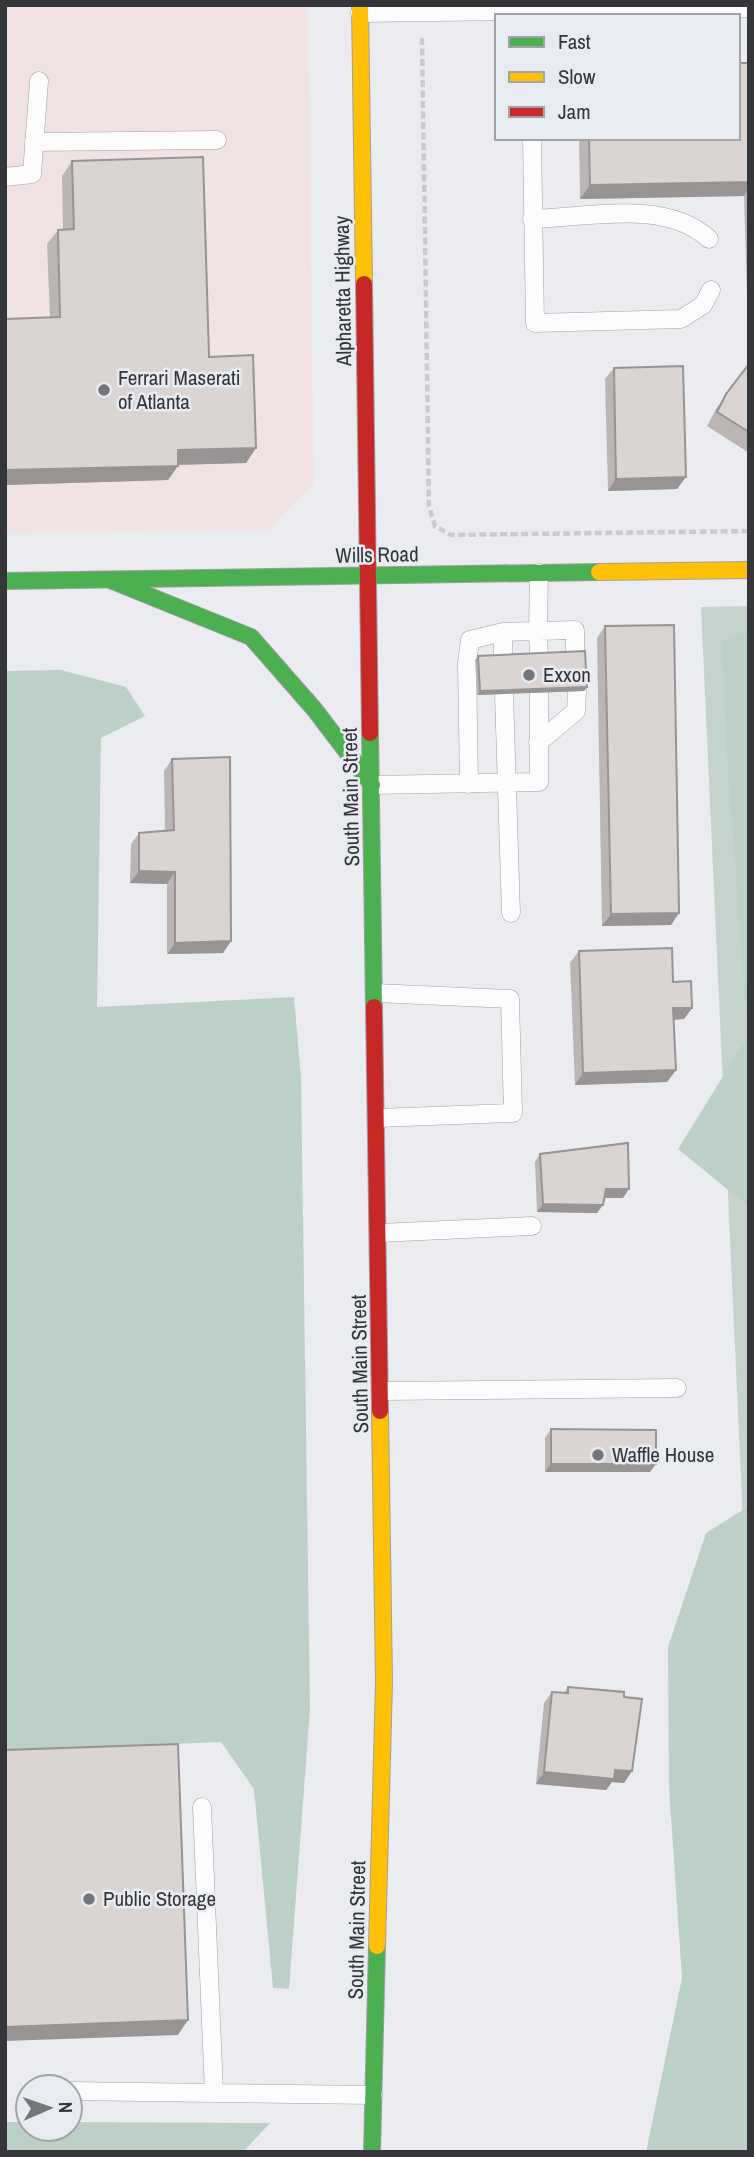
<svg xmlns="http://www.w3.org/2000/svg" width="754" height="2157" font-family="'Archivo Narrow',sans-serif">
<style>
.commercial{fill:#f1e3e3}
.green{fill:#c4d4cd}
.forest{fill:#bdd0c7}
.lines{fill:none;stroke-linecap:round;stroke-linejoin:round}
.lane-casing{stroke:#a0a0a3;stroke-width:19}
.fast-casing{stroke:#a0a0a3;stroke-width:18}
.slow-casing{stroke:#a0a0a3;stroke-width:18}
.jam-casing{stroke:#a0a0a3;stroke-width:18}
.path{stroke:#cbcbcd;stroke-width:4.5;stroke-dasharray:7 3.5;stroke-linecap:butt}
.lane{stroke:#fcfcfd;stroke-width:18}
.fast{stroke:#4caf50;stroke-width:16}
.slow{stroke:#ffc107;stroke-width:16}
.jam{stroke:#c62828;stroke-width:16}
.wall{fill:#bbb6b5}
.shaded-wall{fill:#999494}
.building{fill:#dad4d3;stroke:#999494;stroke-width:2}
.poi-dot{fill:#757679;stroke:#e9ebf2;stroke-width:2.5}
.labels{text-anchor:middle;stroke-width:5;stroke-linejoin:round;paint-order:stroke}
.street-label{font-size:21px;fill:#353639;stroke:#e9ebf2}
.poi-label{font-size:21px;fill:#353639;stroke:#e9ebf2;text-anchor:start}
</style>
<rect width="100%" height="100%" fill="#ebecf0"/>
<path class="commercial" d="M5,5H308L314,483L268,531L5,533Z"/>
<path class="green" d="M749,606V1652L701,607Z"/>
<path class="forest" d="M749,632V1207L678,1149L748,1036L726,745L722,640Z
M61,670L126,687L145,716L101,738L97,1007L294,997L301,1077L310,1709L289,1989L273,1988L254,1789L221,1742L5,1751V671Z
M749,1506V2152H646L682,1978L669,1787L668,1647L706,1533Z
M5,2122H28V2129H70V2122L270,2123L243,2152H5Z"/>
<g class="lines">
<g class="lane-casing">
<path id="lane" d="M360,13L749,8
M532,138L535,323L681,319L703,305L711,290
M34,142L217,140
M5,177L32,174L39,81
M532,219C587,218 665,198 709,239
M539,657L538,631L575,630V656
M503,659V632
M504,694L511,913
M538,743L576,711L577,691
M469,784L467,663L470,640L503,632L538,631L539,573
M372,785L539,782V693
M375,993L510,999L513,1113L378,1118
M379,1233L532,1226
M382,1391L677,1388
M202,1807L214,2093L373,2095
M70,2091L214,2093"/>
</g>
<g class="fast-casing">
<path id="fast" d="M110,580L251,637L315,710L372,785
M5,581L599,572
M370,733L374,1007
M372,2152L377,1946"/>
</g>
<g class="slow-casing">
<path id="slow" d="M360,5L364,284
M599,572L749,570
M377,1946L384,1682L380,1411"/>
</g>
<g class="jam-casing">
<path id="jam" d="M364,284L370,733
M374,1007L380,1411"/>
</g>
<path class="path" d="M422,38L429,506L435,526L451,535L749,531"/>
<use href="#lane" class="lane"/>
<use href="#fast" class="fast"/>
<use href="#slow" class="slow"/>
<use href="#jam" class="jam"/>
</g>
<path class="wall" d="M749,63V453L707,426L716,409L749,364L744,196L580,199L579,138H738Z
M72,161L209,357L246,463L178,465L168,480L5,485V319L50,317L47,244L58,230H63L62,176Z
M614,368L677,489L608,491L605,379Z
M605,626L671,925L602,926L597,638Z
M478,656L587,687L584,691L477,695L475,660Z
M172,759L231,941L223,953L167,954V884L130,883L131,844L139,833L165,831L164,771Z
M579,951L673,982L692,1008L684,1019L673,1020L676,1070L667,1082L575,1085L570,963Z
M540,1154L623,1198H604L597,1213L537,1212L535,1162Z
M551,1429L650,1472H545V1438Z
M568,1687L624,1697L632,1771L624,1783L612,1782L606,1790L536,1784L544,1703L552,1692L564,1693Z"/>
<path class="shaded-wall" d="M749,182V189L744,196L580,199L590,185Z
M256,448L246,463L168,465L178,450Z
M178,466L168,480L5,485V470Z
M686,477L677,489L608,491L616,479Z
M587,687L584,691L477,695L480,691Z
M139,871L175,872L167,884L130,883Z
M679,913L671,925L602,926L611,914Z
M231,941L223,953L167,954L175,943Z
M673,1008H692L684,1019L665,1020Z
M676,1070L667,1082L575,1085L583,1073Z
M606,1189H629L623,1198H600Z
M543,1204L603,1205L597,1213L537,1212Z
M551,1464H656L650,1472H545Z
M615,1770L632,1771L624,1783L612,1782L606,1790L536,1784L544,1772Z
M188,2020L178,2035L5,2041V2027Z"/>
<path class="building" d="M738,63H749V182L590,185L589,138H738Z
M203,157L209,357L253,355L256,448L178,450V466L5,470V319L60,317L58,230L74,229L72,161Z
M749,364V432L717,412L726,394Z
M683,366L686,477L616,479L614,368Z
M674,625L679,913L611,914L605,626Z
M585,651L587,687L480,691L478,656Z
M230,757L231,941L175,943V872L139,871V833L174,830L172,759Z
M672,948L673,982L691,981L692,1008H673L676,1070L583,1073L579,951Z
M628,1143L629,1189H606L603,1205L543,1204L540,1154Z
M551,1429L656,1430V1464H551Z
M568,1687L624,1692V1697L642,1699L632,1771L615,1770L614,1779L544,1772L552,1692L568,1693Z
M178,1744L188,2020L5,2027V1750Z"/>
<g class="poi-dot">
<circle cx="104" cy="390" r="7"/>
<circle cx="529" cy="675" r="7"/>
<circle cx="598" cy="1455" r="7"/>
<circle cx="89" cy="1899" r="7"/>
</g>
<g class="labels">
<g class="street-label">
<text transform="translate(343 291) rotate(-91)" y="7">Alpharetta Highway</text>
<text transform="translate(377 555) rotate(-1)" y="7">Wills Road</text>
<text transform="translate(351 797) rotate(-91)" y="7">South Main Street</text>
<text transform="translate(360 1364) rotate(-91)" y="7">South Main Street</text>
<text transform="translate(357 1930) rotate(-89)" y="7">South Main Street</text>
</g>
<g class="poi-label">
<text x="118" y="385">Ferrari Maserati<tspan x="118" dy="24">of Atlanta</tspan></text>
<text x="543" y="682">Exxon</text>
<text x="612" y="1462">Waffle House</text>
<text x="103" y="1906">Public Storage</text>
</g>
</g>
<rect width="754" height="2157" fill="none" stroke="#353639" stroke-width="14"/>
<rect x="495" y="14" width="245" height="126" fill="#e9ebf2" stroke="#a1a3a8" stroke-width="2"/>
<rect x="509" y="37" width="35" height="10" fill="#4caf50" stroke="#a1a3a8" stroke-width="2"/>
<text x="558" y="49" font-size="21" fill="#353639">Fast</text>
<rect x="509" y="72" width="35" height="10" fill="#ffc107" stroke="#a1a3a8" stroke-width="2"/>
<text x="558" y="84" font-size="21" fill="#353639">Slow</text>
<rect x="509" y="107" width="35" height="10" fill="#c62828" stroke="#a1a3a8" stroke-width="2"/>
<text x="558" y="119" font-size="21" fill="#353639">Jam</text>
<g transform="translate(49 2108) rotate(88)"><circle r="33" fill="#e9ebf2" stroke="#a1a3a8" stroke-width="2"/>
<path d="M0-5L12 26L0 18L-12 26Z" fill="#757679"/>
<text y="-10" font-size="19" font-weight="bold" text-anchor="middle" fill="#353639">N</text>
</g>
</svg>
